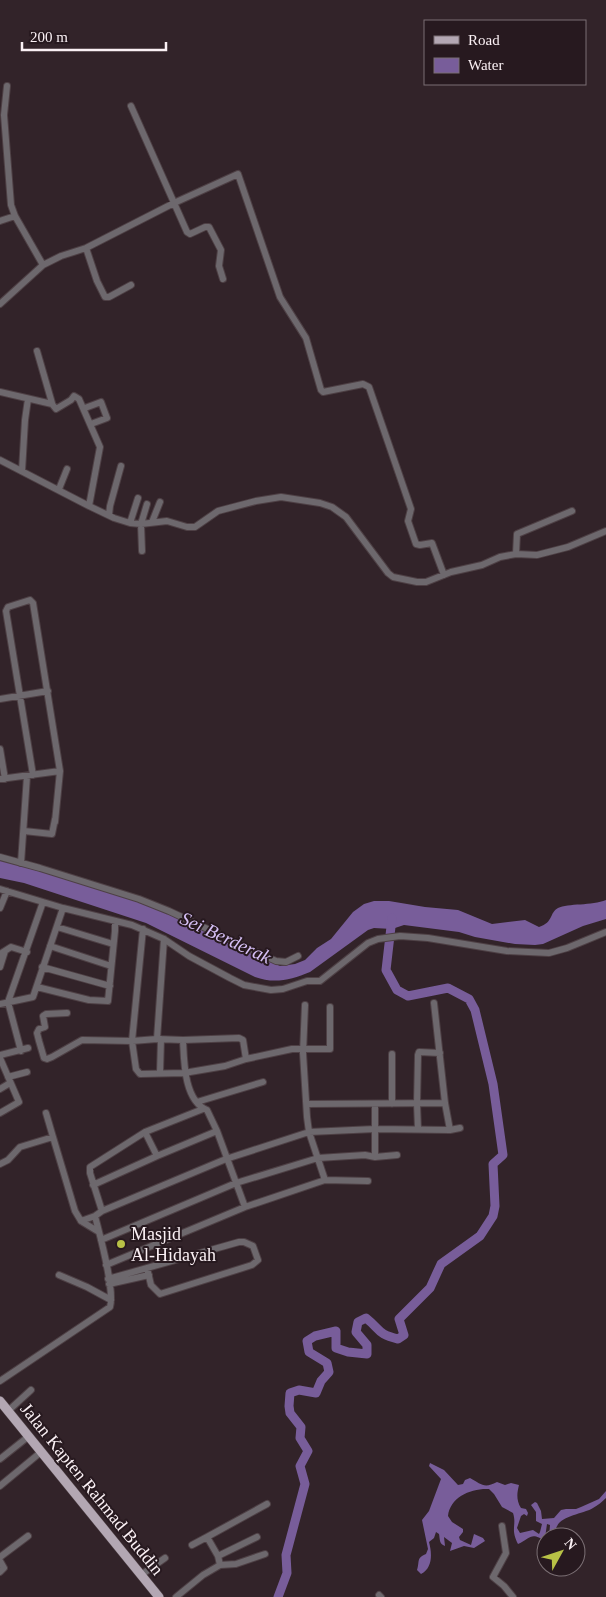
<svg xmlns="http://www.w3.org/2000/svg" width="606" height="1597" font-family="Georgia,serif">
<style>
.water{fill:#785d9a}
.lines{fill:none;stroke-linecap:round;stroke-linejoin:round}
.river{stroke:#785d9a;stroke-width:9}
.minor-casing{stroke:#4e4045;stroke-width:8}
.major-casing{stroke:#4e4045;stroke-width:10}
.minor{stroke:#6d686d;stroke-width:6}
.major{stroke:#b3a7b3;stroke-width:9}
.poi-dot{fill:#b8c146;stroke:#27191f;stroke-width:2}
.labels{text-anchor:middle;stroke-width:4;stroke-linejoin:round;paint-order:stroke}
.poi-label{font-size:18px;fill:#faf0f4;stroke:#27191f;text-anchor:start}
.street-label{font-size:18px;fill:#faf0f4;stroke:#27191f}
.water-label{font-size:19px;font-style:italic;fill:#d5bff4;stroke:#27191f}
</style>
<rect width="100%" height="100%" fill="#322329"/>
<path class="water" d="M0,859L57,875L64,879H71L128,897L163,911L280,966L295,964L305,960L317,948L331,939L353,912L364,904L374,901H389L425,907L458,910L492,924L525,920L539,927C554,922 549,913 558,908C568,903 592,906 606,900V919L583,926L543,944L535,945L515,944L475,937L459,932L404,925L392,929L374,928L368,930L310,972C291,980 274,984 255,977L146,923L24,883L0,878Z
M430,1463L444,1470L458,1485L463,1484L465,1480L470,1478C481,1484 484,1489 497,1482L505,1485L511,1483L519,1485C517,1493 516,1500 521,1508L526,1509L528,1513L527,1516L524,1514L521,1516L517,1528L520,1533L533,1530L539,1534L540,1532L542,1524L536,1521V1512L531,1505L535,1502L537,1503L541,1511L542,1519L554,1518L561,1510L566,1509H576L581,1507L599,1499L606,1491V1498C602,1502 598,1505 593,1508C579,1516 553,1515 555,1537H549L550,1525L547,1524L545,1538L546,1542C531,1531 531,1538 518,1544C510,1529 517,1525 513,1513L502,1507L494,1494L489,1489C471,1488 450,1497 448,1516L452,1522L463,1529V1532L459,1537L460,1540L471,1545L474,1534L483,1538L485,1541L474,1548L464,1546L450,1551L452,1543L444,1537L445,1546C439,1544 440,1539 439,1534L436,1532L434,1538L429,1542C432,1553 433,1568 421,1574L417,1570C420,1561 416,1558 426,1554L428,1549L422,1520L429,1511L441,1479L429,1466Z"/>
<g class="lines">
<path class="river" d="M278,1597L287,1573L286,1555L305,1484L300,1466L308,1451L300,1438L301,1427L290,1413L289,1406L290,1393L299,1390L316,1393L321,1381L329,1372L327,1363L309,1352L307,1341L315,1336L336,1331V1348L348,1352L367,1354V1345L356,1332L358,1322L366,1318C381,1330 377,1334 398,1339L404,1335L399,1319L430,1288L441,1264L480,1236L493,1216L495,1206L493,1164L503,1155L493,1084L475,1010L469,999L448,988L408,996L397,990L386,970L392,918"/>
<g class="minor-casing">
<path id="minor" d="M7,86L4,115L11,205L15,216L43,265
M131,106L187,232L190,234L205,227H209L221,250L219,266L223,279
M0,221L15,216
M86,248L97,281L105,297H109L131,285
M0,304L43,265L61,256L86,248L174,203L238,174L280,297L306,338L321,390L323,392L363,384L369,387L411,509L408,521L416,544L420,545L432,543L444,575
M37,351L52,403V404
M0,392L52,404L56,409L71,400L74,396L79,399L100,447L89,506
M85,408L101,402L107,418L91,424
M0,460L89,506L114,518L130,523L141,524L167,521L187,527H195L218,511L256,501L281,497L320,503L332,507L346,517L388,573L393,577L417,582H426L451,572L482,565L500,557L516,554L537,555L568,547L606,531
M22,471L25,420L28,399
M59,489L67,469
M109,515L110,506L121,466
M152,522L160,502
M130,523L138,498
M142,551L141,524L147,504
M516,554L517,534L572,511
M0,699L48,691
M0,749L5,779
M33,775L6,611L8,607L30,600L33,603L60,771L55,822
M0,779L60,771
M24,831L52,834L55,819
M0,857L40,868L139,899L169,911L276,961L286,962L298,956
M21,863L27,776
M0,889L63,908L132,925L164,939L189,956L230,978L244,985L271,990L283,989L307,981H320L368,943L378,939L400,936L428,938L507,951L549,953L567,948L606,932
M0,908L7,891
M57,927L113,944
M143,929L132,1041L136,1069L140,1074L184,1073L225,1066L246,1059L292,1049H330V1007
M50,946L111,966
M0,954L11,947L27,952
M0,967L5,951
M42,967L110,986
M37,987L89,1000L108,1001L115,931V921
M0,1004L33,997L63,908
M305,1005L303,1053L307,1117L309,1132L325,1180
M67,1013L46,1014L43,1016L45,1027L39,1029L37,1033L39,1041L44,1058L47,1059L52,1057L82,1040L132,1041L157,1039L183,1040L239,1038L243,1040L246,1059
M157,1039L164,939
M183,1040C184,1061 184,1101 207,1110L217,1131L245,1207
M21,1051L8,1002L43,902
M392,1054V1104
M0,1055L28,1048
M0,1058L19,1102L0,1113
M160,1073L161,1039
M8,1077L27,1072
M0,1089L10,1083
M197,1102L263,1082
M307,1104L445,1103
M375,1104V1157
M418,1129L417,1104L418,1055L419,1052L440,1053
M450,1130L460,1128
M145,1132L157,1156
M53,1137L75,1211L81,1221L95,1216L102,1211L226,1159L309,1132L375,1129L450,1130L445,1103L434,1003
M0,1164L8,1160L20,1147L53,1137L46,1113
M93,1185L157,1156L217,1131
M102,1211L90,1173V1167L145,1132L203,1109
M81,1221L99,1232
M101,1240L236,1183L318,1158L365,1155L375,1157L397,1155
M106,1265L245,1207L325,1180L368,1181
M59,1275L87,1287L111,1300
M108,1279L239,1242H244L253,1246L258,1260L252,1265L160,1294L151,1285L147,1268
M109,1284L149,1275
M0,1381L110,1307C115,1289 100,1236 95,1216
M8,1411L31,1390
M0,1459L29,1436
M0,1486L41,1452
M502,1526L506,1553L493,1577L504,1586L513,1597
M192,1545L207,1537
M218,1556L257,1537
M0,1557L28,1536
M0,1561L4,1568L0,1572
M220,1565L236,1564L265,1554
M141,1575L165,1558
M379,1595L381,1597
M176,1597L203,1575L220,1565L218,1556L207,1537L267,1504"/>
</g>
<g class="major-casing">
<path id="major" d="M0,1401L159,1597"/>
</g>
<use href="#minor" class="minor"/>
<use href="#major" class="major"/>
</g>
<circle class="poi-dot" cx="121" cy="1244" r="5"/>
<g class="labels">
<g class="poi-label">
<text x="131" y="1240">Masjid<tspan x="131" dy="21">Al-Hidayah</tspan></text>
</g>
<g class="street-label">
<text transform="translate(92 1489) rotate(51)" y="6">Jalan Kapten Rahmad Buddin</text>
</g>
<g class="water-label">
<text transform="translate(226 937) rotate(25)" y="7">Sei Berderak</text>
</g>
</g>
<rect x="424" y="20" width="162" height="65" fill="#27191f" stroke="#7b6f74"/>
<rect x="434" y="36" width="25" height="8" fill="#b3a7b3" stroke="#7b6f74"/>
<text x="468" y="45" font-size="15" fill="#faf0f4">Road</text>
<rect x="434" y="58" width="25" height="15" fill="#785d9a" stroke="#7b6f74"/>
<text x="468" y="70" font-size="15" fill="#faf0f4">Water</text>
<g transform="translate(561 1552) rotate(50)"><circle r="24" fill="#27191f" stroke="#7b6f74"/>
<path d="M0-4L9 19L0 12L-9 19Z" fill="#b8c146"/>
<text y="-8" font-size="14" font-weight="bold" text-anchor="middle" fill="#faf0f4">N</text>
</g>
<path d="M22 42v8h144v-8" fill="none" stroke="#faf0f4" stroke-width="2.5"/>
<text x="30" y="42" font-size="15" fill="#faf0f4" stroke="#27191f" stroke-width="4" paint-order="stroke">200 m</text>
</svg>
